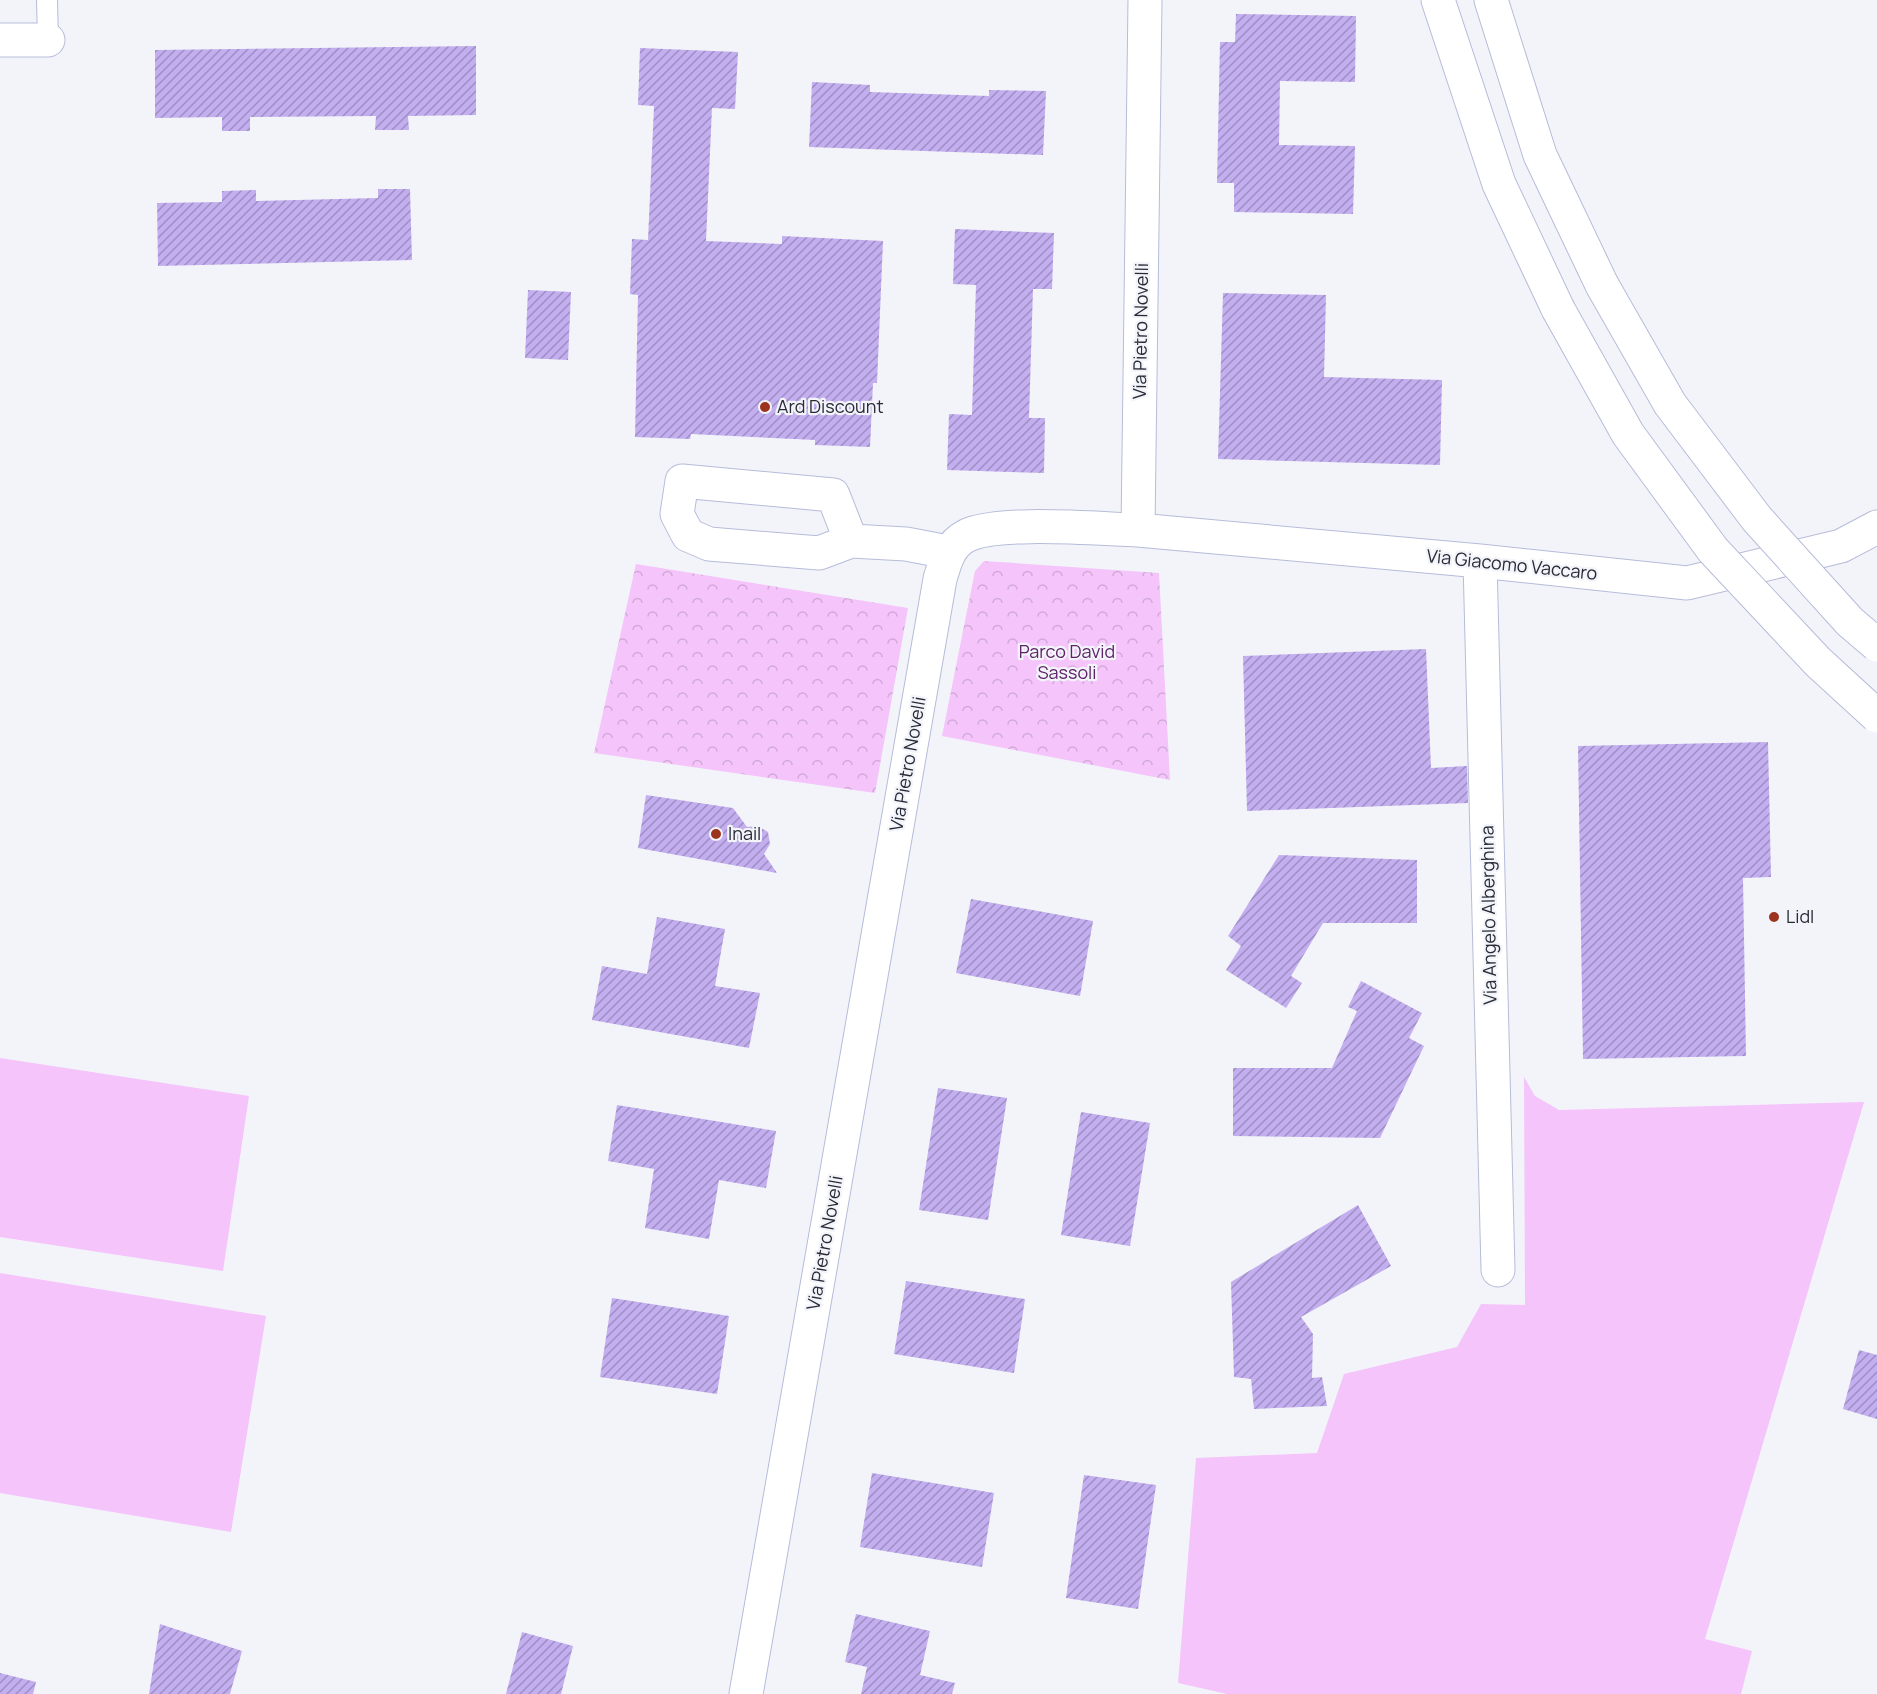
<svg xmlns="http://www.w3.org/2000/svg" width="1877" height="1694" font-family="Manrope,sans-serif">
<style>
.green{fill:#f4c4fa}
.forest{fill:url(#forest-crowns)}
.building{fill:url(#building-hatch)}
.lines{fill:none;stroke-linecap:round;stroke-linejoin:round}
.lane-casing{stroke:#b6bcd9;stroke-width:22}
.street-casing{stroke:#b6bcd9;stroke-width:35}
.secondary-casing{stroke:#b6bcd9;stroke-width:35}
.lane{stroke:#fff;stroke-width:20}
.street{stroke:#fff;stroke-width:33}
.secondary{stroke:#fff;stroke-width:33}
.secondary-bridge-casing{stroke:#b6bcd9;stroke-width:35;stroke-linecap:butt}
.secondary-bridge{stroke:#fff;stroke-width:33}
.poi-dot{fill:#9c331e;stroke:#f3f4fa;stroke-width:2}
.labels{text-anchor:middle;stroke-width:4.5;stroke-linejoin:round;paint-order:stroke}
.street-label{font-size:18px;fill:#282b36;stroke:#f3f4fa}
.poi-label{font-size:18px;fill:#282b36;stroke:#f3f4fa;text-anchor:start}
.park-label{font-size:18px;fill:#5d2366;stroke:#f3f4fa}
</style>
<defs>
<pattern id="forest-crowns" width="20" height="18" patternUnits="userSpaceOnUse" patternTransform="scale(1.5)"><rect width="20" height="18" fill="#f4c4fa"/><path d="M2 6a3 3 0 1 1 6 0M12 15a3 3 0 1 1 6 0" fill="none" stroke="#d1a9d7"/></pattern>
<pattern id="building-hatch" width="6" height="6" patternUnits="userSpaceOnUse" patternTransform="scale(1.5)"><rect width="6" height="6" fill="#c3aef0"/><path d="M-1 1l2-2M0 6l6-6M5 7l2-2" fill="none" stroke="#9e8ec3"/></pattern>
</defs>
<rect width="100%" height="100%" fill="#f3f4fa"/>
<path class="green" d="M0,1058L249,1096L223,1271L0,1237Z
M1524,1077L1535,1096L1559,1110L1864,1102L1705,1639L1752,1651L1741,1694H1227L1178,1683L1196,1458L1317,1453L1344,1374L1457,1347L1481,1304L1525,1305Z
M0,1273L266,1316L231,1532L0,1493Z"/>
<path class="forest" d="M984,561L1159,573L1170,780L942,736L975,571Z
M636,564L908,608L875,793L594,753Z"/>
<path class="building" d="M1236,14L1356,16L1355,82L1280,81L1279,145L1355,146L1353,214L1234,212V183H1217L1220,42H1235Z
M476,46V115L408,116L409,130H375L376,116L250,117V131H222V117L155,118V50Z
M640,48L738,52L735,109L712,108L706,241L782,244V236L883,241L877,383H873L870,447L815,445V440L691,434L690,439L635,437L638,295L630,294L632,239L648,240L654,106L638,105Z
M812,82L870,85V92L989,96V90L1046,91L1043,155L809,147Z
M378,189H410L412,260L158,266L157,203L222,202V191L256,190V201L378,198Z
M955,229L1054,233L1052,289H1033L1029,418H1045L1044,473L947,470L949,414L972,415L976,285L953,284Z
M528,290L571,292L568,360L525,358Z
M1223,293L1326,295L1324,377L1442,380L1440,465L1218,459Z
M1426,649L1431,768L1467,766L1468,803L1247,811L1243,656Z
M1768,742L1771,877L1743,878L1746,1056L1583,1059L1578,746Z
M646,795L733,808L747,827L758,826L768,832L770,844L764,854L777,873L638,848Z
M1279,855L1417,860V923H1323L1291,976L1302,983L1286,1008L1226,970L1241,946L1228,936Z
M971,899L1093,921L1080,996L956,973Z
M657,917L725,929L715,986L760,993L749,1048L592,1020L602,966L647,974Z
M1361,981L1422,1013L1409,1038L1424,1046L1380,1138L1233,1136V1068H1332L1357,1011L1348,1007Z
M938,1088L1007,1098L988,1220L919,1210Z
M617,1105L776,1131L766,1188L719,1180L709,1239L645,1228L654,1169L608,1161Z
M1081,1112L1150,1123L1130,1246L1061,1235Z
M1358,1205L1391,1266L1301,1317L1313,1334L1312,1378L1322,1377L1327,1406L1254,1409L1251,1379L1234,1377L1231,1282Z
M906,1281L1025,1299L1014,1373L894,1354Z
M612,1298L729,1316L717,1394L600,1377Z
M1859,1350L1877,1355V1419L1843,1409Z
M872,1473L994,1493L982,1567L860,1547Z
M1084,1475L1156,1485L1138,1609L1066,1598Z
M856,1614L930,1631L920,1675L955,1683L952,1694H861L867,1667L845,1662Z
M160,1624L242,1651L230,1694H149Z
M522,1632L573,1646L561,1694H506Z
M0,1673L36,1682L33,1694H0Z"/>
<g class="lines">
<g class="lane-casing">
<path id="lane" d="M47,0L48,40"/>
</g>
<g class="street-casing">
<path id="street" d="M0,40H48
M1138,530L1480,561L1687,583L1841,546L1877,527
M851,541L819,553L709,544L688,535L677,514L682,481L833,495L851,541L906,544L948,552
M1480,561L1498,1270
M746,1694L940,579C945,562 949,545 966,536C996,520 1100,529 1138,530L1145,0"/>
</g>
<g class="secondary-casing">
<path id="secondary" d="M1438,0L1499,184L1558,309
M1491,0L1540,155L1602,285"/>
</g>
<use href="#lane" class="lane"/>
<use href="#street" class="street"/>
<use href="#secondary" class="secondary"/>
<g class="secondary-bridge-casing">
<path id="secondary-bridge" d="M1602,285L1670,404L1757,519L1850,622L1877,645
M1558,309L1628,434L1713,550L1818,662L1877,716"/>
</g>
<use href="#secondary-bridge" class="secondary-bridge"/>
</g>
<g class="poi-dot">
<circle cx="765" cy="407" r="6"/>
<circle cx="716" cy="834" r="6"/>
<circle cx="1774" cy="917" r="6"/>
</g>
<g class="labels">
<g class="street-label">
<text transform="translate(1141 331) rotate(-89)" y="6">Via Pietro Novelli</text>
<text transform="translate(1512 565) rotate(6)" y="6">Via Giacomo Vaccaro</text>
<text transform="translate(908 764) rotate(-80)" y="6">Via Pietro Novelli</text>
<text transform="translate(1489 915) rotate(-91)" y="6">Via Angelo Alberghina</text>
<text transform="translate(825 1243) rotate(-80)" y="6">Via Pietro Novelli</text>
</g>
<g class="poi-label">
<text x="777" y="413">Ard Discount</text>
<text x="728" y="840">Inail</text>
<text x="1786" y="923">Lidl</text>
</g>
<g class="park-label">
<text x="1067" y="658">Parco David<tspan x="1067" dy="21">Sassoli</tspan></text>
</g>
</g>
</svg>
